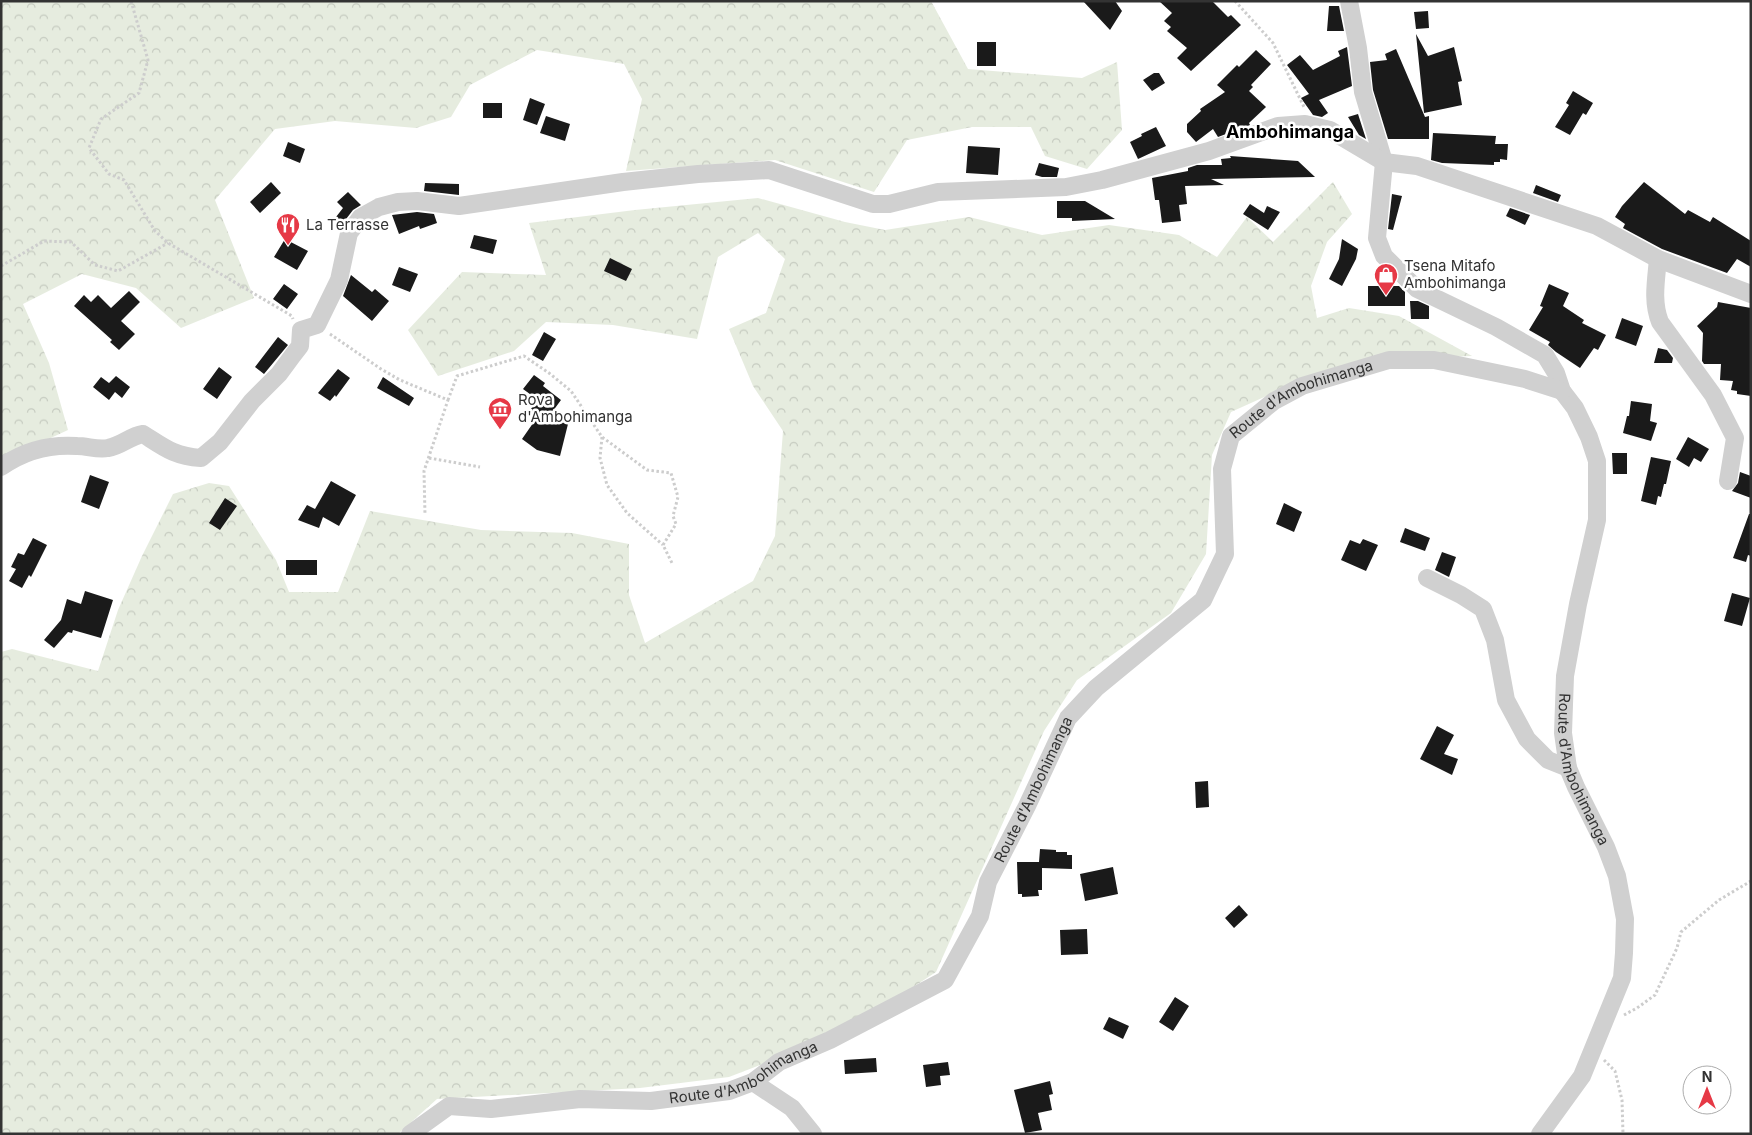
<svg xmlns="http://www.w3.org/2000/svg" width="1752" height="1135" font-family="Inter,sans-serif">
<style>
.forest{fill:url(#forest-crowns)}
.building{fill:#1a1a1a}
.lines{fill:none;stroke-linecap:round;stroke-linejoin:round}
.path{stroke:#cdcdcd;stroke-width:3;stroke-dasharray:2.5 2.5;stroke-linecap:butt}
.minor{stroke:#d0d0d0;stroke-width:18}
.labels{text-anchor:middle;stroke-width:5;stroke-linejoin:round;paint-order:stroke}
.poi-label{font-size:15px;fill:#333;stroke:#fff;text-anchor:start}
.street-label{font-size:15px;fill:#333;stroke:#fff}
.quarter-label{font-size:18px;font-weight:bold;fill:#000;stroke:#fff}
</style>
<defs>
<pattern id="forest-crowns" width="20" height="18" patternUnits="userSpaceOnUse" patternTransform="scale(1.25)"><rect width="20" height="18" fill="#e6ecdf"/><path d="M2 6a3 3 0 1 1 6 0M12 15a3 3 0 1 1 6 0" fill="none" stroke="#c6cbc0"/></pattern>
</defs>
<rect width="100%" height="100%" fill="#fff"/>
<path class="forest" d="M1,1H931L968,69L1082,78L1117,62L1122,130L1087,169L1045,156L1031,127H972L907,140L874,192L775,160L626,171L642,99L624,64L537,50L470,85L451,117L416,128L335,121L275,129L215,200L254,298L181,328L136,288L82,274L23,304L49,363L68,430L1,461Z
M1333,182L1352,214L1327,242L1311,286L1317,318L1349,308L1399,316L1472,356L1442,357L1295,383L1231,412L1212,455L1206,554L1171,613L1077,680L1044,731L936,972L845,1032L729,1077L640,1088L437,1099L398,1134H1V652L12,649L98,671L118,610L142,556L173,494L209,483L229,486L276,560L289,592H338L370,511L481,530L572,533L629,544V595L645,643L753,581L775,536L783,431L753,386L729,329L766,313L785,259L758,233L718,257L697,339L613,325L546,322L514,351L438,376L408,330L462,272L546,275L529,223L635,210L758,198L845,222L885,230L969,217L1042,235L1109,225L1179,235L1217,257L1247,217L1273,242Z"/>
<path class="building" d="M1083,1H1115L1122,11L1110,30Z
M1159,1H1212L1228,17L1231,15L1241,25L1191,71L1177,58L1187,48L1167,31L1171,27L1164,21L1172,13Z
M1329,6H1339L1344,31H1327Z
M1428,11L1429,28L1416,29L1414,12Z
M1416,34L1428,56L1454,47L1462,81L1458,82L1462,105L1424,113Z
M977,42H996V66H977Z
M1347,47L1352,86L1319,100L1328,113L1322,117L1313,115L1301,98L1309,94L1287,65L1300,55L1313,70L1340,56L1338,51Z
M1396,49L1425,117L1429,116V139H1388L1373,90L1370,62L1387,60L1385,54Z
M1256,50L1271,64L1251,85L1253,87L1249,91L1266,107L1249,123L1250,125L1218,137L1213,129L1196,142L1187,132V124L1201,111L1200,109L1225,92L1217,85L1237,65L1239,67Z
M1154,73H1159L1165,83L1152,91L1143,80Z
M1573,91L1593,103L1586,115L1583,113L1570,135L1555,127L1569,105L1566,103Z
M530,98L545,104L537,125L523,120Z
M483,103H502V118H483Z
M1358,114L1366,139L1359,135L1348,117Z
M546,116L570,124L565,141L540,133Z
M1156,127L1166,146L1138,159L1130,142L1142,136L1141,134Z
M1433,133L1496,136L1495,144H1508L1507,160L1500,159V162H1494V165L1442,163L1431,160Z
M288,142L305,149L300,163L283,156Z
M968,146L1000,148L998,175L966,173Z
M1230,156L1298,161L1315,177L1211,179L1224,185L1185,186L1187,204L1179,205L1181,221L1162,223L1159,200H1155L1152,178L1188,171V168L1197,165H1222L1221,159L1231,158Z
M1039,163L1059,168L1057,177H1042L1035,175Z
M271,182L281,193L260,213L250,202Z
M1644,182L1685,214L1688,210L1710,222L1713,217L1751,241V267L1737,259L1727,273L1662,249L1623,228L1625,224L1615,217L1622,206Z
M425,183L459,184V195L424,191Z
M1536,185L1561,195L1558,202L1533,193Z
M348,192L361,205L353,210L343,223L336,217L343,208L337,202Z
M1392,194L1402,196L1393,230L1388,229Z
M1057,201H1085L1115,219L1072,221V218H1057Z
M1250,204L1264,213L1267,206L1280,212L1268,230L1243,214Z
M1510,208L1530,215L1525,225L1506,216Z
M417,212L434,214L437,223L420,229L419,226L399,234L392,215Z
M474,235L497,240L493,254L470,248Z
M285,239L308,251L297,270L274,257Z
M1342,239L1358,249L1356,259L1342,286L1329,279L1339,259Z
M610,258L632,269L626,281L604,271Z
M399,267L418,274L410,292L392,285Z
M351,275L372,292L375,289L389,301L372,321L343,296Z
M284,284L298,294L287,309L273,299Z
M1549,284L1569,293L1563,306L1584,320L1582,323L1606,335L1598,350L1594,348L1580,368L1556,352L1548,345L1550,342L1529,330L1543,307L1540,306Z
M1368,286H1399L1405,292V306H1368Z
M129,291L140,302L121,321L135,334L119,350L110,342L112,340L74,306L84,295L91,302L98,295L111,308Z
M1410,301H1418L1429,306V319H1411Z
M1718,302L1751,308V396L1737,394V391L1731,390L1733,381L1720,380L1721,364H1704L1702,361L1703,333L1697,326L1717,307Z
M1622,318L1643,326L1636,346L1615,338Z
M544,332L556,339L543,361L532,355Z
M278,337L288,345L264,374L255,367Z
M1658,348L1667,350L1673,358L1672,363H1654Z
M219,367L232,377L217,399L203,389Z
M338,369L350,378L336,397L335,395L330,401L318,393Z
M534,375L545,383L543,386L561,400L550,415L569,420L560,456L537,450L522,439L538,416L530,410L538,400L523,389Z
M116,376L130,387L122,398L115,392L109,400L93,387L101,377L109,383Z
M383,377L414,398L409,406L377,388Z
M1631,401L1652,404L1650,421L1657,423L1651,441L1623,433L1627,416H1629Z
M1688,437L1709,449L1701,462L1694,458L1689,467L1676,459Z
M1612,453H1627V474H1613Z
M1651,457L1671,461L1666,484H1664L1661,497L1658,496L1656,505L1641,501Z
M1740,472L1751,476V498L1732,491L1738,483Z
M90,475L109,482L99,509L81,502Z
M331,481L356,495L339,526L323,517L319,528L298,520L307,505L315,509Z
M225,498L237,506L220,530L209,523Z
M1284,503L1302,512L1294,532L1276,524Z
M1749,514H1751V556L1748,555L1746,562L1733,558Z
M1405,528L1430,538L1425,551L1400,542Z
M33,538L47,545L31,577L29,575L22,588L9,581L16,569L11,567L18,553L24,555Z
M1363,539L1378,545L1366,571L1341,560L1350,540L1360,544Z
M1442,552L1456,557L1449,577L1435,570Z
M286,560H317V575H286Z
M85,591L113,600L101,638L73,630L72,633L68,632L54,648L44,640L61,620L67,599L81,604Z
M1732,593L1750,598L1742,626L1724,621Z
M1437,726L1454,735L1444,754L1458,759L1452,775L1420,759Z
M1208,781L1209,807L1196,808L1195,782Z
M1040,849L1056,850V852H1067V855H1072V869L1042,868V890H1038L1039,896L1022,897V894H1018L1017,862H1039Z
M1113,867L1118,894L1085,901L1080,874Z
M1239,905L1248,915L1234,928L1225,918Z
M1087,929L1088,954L1061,955L1060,930Z
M1175,997L1189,1006L1173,1031L1159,1022Z
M1109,1017L1129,1026L1123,1039L1103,1029Z
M876,1058L877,1072L845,1074L844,1060Z
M948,1062L950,1075L940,1076L941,1085L926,1087L923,1065Z
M1050,1081L1053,1094L1049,1095L1052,1110L1038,1113L1042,1130L1025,1133L1014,1090Z"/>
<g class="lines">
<path class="path" d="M131,1L148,60L139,93L101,119L89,148L109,174L124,180L155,231L168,243L292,316L293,319
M1235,1L1273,43L1305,109
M1,266L44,241L71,242L95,265L118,271L168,243
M330,334L381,369L400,380L448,400L424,471L425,515
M448,400L457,376L524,356L549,373L571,391L602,437L647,470L671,473L678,497L673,516L676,524L663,545L673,565
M602,437L600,458L607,485L627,513L663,545
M429,458L480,467
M1624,1015L1637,1008L1655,995L1677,948L1681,932L1719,900L1751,881
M1604,1060L1615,1071L1622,1100L1623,1134"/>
<g class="minor">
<path id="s1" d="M1349,1L1358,48L1363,92L1384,162L1377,238L1384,256L1417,289L1496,327L1545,355L1556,373L1562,391L1575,408L1589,437L1597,461V520L1578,604L1565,676L1563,733L1568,768L1576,787L1606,847L1617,876L1625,919L1624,953L1622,978L1582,1076L1540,1134"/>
<path d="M1658,259C1656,281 1652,302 1660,322L1713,395L1735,438L1728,481"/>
<path d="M1,467C25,450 49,444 77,446C88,446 97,450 108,448C121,446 130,436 143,434C165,448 174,456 201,458L220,442L252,401L279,374L293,355L300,346L301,330L317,325L339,280L349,233L361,217L379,207L398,202L417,201L459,206L623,182L698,174L769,170L873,204H889L938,192L1066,187L1102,180L1209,151L1278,126L1305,124L1330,130L1384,162L1417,166L1597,226L1658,259L1751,294"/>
<path d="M1427,578L1461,595L1483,609L1495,640L1506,700L1527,739L1548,760L1568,768"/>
<path d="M753,1082L792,1108L813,1134"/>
<path id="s2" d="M410,1134L449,1106L491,1109L580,1099L651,1101L729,1091L753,1082L779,1062L830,1040L945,980L980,916L988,882L1027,806L1068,718L1096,688L1203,600L1225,554L1222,469L1231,436L1274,401L1302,386L1389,360H1434L1525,379L1562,391"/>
</g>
</g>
<defs>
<g id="restaurant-pin" transform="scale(1.25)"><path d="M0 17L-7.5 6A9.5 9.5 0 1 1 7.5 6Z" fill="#e63946" stroke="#fff"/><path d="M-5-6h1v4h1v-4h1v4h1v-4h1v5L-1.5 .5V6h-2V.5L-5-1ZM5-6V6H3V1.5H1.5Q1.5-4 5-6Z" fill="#fff"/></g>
<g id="shop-pin" transform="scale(1.25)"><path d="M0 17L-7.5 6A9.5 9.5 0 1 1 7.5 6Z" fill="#e63946" stroke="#fff"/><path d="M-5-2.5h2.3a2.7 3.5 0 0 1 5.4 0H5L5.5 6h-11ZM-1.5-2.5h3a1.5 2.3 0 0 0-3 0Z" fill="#fff"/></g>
<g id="museum-pin" transform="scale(1.25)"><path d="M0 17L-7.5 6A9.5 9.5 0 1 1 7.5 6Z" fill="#e63946" stroke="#fff"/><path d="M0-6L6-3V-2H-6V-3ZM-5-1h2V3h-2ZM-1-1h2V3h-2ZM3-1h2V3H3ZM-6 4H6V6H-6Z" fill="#fff"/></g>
</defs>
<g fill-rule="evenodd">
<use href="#restaurant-pin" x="288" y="225"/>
<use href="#shop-pin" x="1386" y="275"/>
<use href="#museum-pin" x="500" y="409"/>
</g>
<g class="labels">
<g class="poi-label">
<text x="306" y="230">La Terrasse</text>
<text x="1404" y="271">Tsena Mitafo<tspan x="1404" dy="17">Ambohimanga</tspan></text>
<text x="518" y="405">Rova<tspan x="518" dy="17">d'Ambohimanga</tspan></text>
</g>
<g class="street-label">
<text dy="5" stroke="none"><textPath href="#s2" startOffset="1294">Route d'Ambohimanga</textPath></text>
<text dy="5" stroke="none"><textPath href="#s1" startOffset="886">Route d'Ambohimanga</textPath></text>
<text dy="5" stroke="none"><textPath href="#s2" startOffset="784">Route d'Ambohimanga</textPath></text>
<text dy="5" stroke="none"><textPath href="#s2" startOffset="349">Route d'Ambohimanga</textPath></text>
</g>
<g class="quarter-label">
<text x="1290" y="138">Ambohimanga</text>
</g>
</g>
<rect width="1752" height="1135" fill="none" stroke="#333333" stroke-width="5"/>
<g transform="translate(1707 1090)"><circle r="24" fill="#ffffff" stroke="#adadad"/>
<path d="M0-4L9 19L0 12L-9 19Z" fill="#e63946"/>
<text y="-8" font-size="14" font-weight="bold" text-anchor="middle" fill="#333333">N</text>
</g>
</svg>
